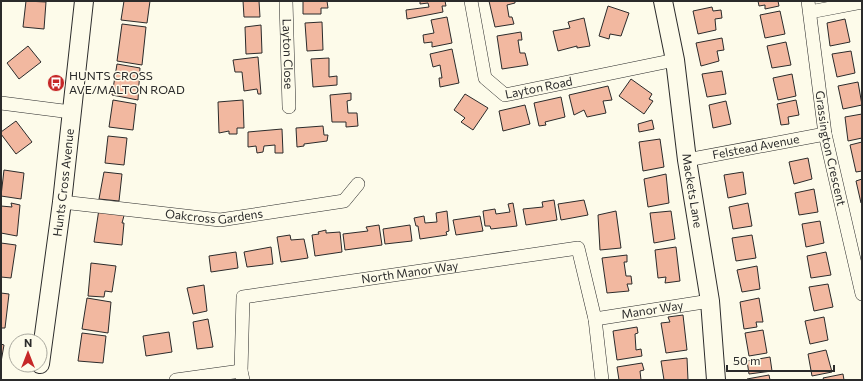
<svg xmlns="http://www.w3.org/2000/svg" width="863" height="381" font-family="Commissioner,sans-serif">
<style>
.building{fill:#f2b8a0;stroke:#2b2b2b}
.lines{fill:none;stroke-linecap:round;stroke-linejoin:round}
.street-casing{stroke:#2b2b2b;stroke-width:14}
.secondary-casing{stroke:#2b2b2b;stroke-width:20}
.street{stroke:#fdfbea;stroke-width:13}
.secondary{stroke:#fdfbea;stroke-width:18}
.labels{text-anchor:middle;stroke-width:3;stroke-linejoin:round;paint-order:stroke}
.street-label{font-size:12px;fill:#2b2b2b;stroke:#fdfbea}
.poi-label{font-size:12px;fill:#2b2b2b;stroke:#fdfbea;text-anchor:start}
</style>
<rect width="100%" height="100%" fill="#fdfbea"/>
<path class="building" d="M26,1L46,2L44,29L23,27Z
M124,1H150L147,23L121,20Z
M243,1H259L260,17H244Z
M303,1H327L328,8H321V14H303Z
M420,1H445L446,6H442L443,12L407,19L406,10L429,7L428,3L420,4Z
M489,1H515V3L507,5L509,17H512L514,24L495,27Z
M758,1H778L779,6L765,9V5L759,6Z
M608,6L629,13L621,36L610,34L609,39L599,36Z
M712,7L713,11L721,10L722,18L715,19L716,30L698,34L693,11Z
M780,11L785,34L765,38L760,15Z
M447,17L452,43L432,47V42L424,43L423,35L434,33L431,20Z
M584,18L590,46L577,48V46L558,51L553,31L570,28L568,22Z
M845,19L850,42L830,46L827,23Z
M322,22L323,50L307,51L305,23Z
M122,24L146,27L142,65L117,61Z
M261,25L262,53L246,54L245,27Z
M521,32L522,40H518L520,53H525L528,65L502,69L497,36Z
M722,38L724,50L717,51L719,61L701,66L696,43Z
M786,42L791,65L772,68L767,46Z
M28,46L41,62L19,79L7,63Z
M452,49L459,83L440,87L439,78H442L440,65L433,67L430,54Z
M851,51L855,73L837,77L832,54Z
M258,57L261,94H258L257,89L244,91L242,72H235L233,60Z
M329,58V77L337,76V85L313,87L311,59Z
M117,64L140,68L138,100L112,95Z
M722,71L726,94L707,97L702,74Z
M792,74L796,96L778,100L773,78Z
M631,79L652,94L649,99L653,101L644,114L619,96Z
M858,82L862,105L843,109L838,86Z
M608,86L612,100L603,101L606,113L587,117L584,110L574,115L569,95Z
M351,93V100L347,101L348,113H357L358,126L346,127V122H332L330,95Z
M465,94L488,108L473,130L461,122L465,118L454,110Z
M561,97L565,117L545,122L546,125L539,126L534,103Z
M113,100L136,104L133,130L109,127Z
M243,100L244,128H237V134H229V131L219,133L218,102Z
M796,100L799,115L788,117L789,124L781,125L777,104Z
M726,101L731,124L713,128L709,105Z
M525,105L530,124L503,131L499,111Z
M862,114V138L848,141L845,117Z
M652,120L654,129L639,132L638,124Z
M16,121L32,142L16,154L1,134V132Z
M323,126L324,135H328L327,141L304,144V146L297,147L296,128Z
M282,129L283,153H275V145L264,146L263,152L257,153L256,146L248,147V132Z
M108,136L127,138L124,165L105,163Z
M660,139L664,167L643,171L639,142Z
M862,142V171L856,172L850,145Z
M808,158L812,179L794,184L789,162Z
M4,170L24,173L21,199L1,196Z
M104,172L122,174L119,201L99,199Z
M743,172L746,194L728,198L724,175Z
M666,174L669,203L648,207L644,179Z
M862,179V203H861L856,181Z
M814,189L818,212L799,215L795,193Z
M554,200L557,220L526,225L523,209L543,207L542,202Z
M584,200L588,215L561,220L558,204Z
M11,203L20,205L17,236L1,233V206L12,207Z
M513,203L517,226L491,229L490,226H485L483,211L495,209L496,214L510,212L508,204Z
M748,203L752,226L733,229L729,207Z
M99,209L125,212L122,223H124L122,245L94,242Z
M447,211L449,231L446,232L447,235L420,239L418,226H416L414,218L424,216L425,223L437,222L436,213Z
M616,211L621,248L600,250L598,215Z
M671,211L675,239L654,243L650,213Z
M480,216L483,231L456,235L453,220Z
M820,221L824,243L806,247L802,224Z
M379,225L382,245L345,250L343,234L368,231L366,227Z
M410,225L412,241L385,244L383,229Z
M326,230V233L340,232L342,252L315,256L312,235L319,234L318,232Z
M290,235L291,240L304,239L308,258L281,262L277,237Z
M752,235L756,258L736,261L732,238Z
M1,243L16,245L11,278L1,277Z
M271,247L273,264L247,267L244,252Z
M676,247L680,281L665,283L666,277L658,278L655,250Z
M236,252L238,268L211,272L209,256Z
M826,252L831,275L811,278L807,256Z
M627,255V262H624L626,276H631L632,284H627L629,291L607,293L602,258Z
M91,263L116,266L112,292L105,291L104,297L88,296Z
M757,266L760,289L742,292L737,270Z
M828,284L833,307L814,311L809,287Z
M204,285L207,311L193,314L187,288Z
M1,293L9,294L5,328H1Z
M87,298L111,302L108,333L82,329Z
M759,298L763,322H756L757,327L744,329L740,302Z
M683,315L687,350L666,353L661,323L670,322L668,317Z
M824,317L828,340L810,344L805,321Z
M208,319L213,347L197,349L193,322Z
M637,327L638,333L635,334L636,350L641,349L642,356L617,360L613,331Z
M763,330L767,353L749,356L745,333Z
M169,332L172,352L146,356L143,336Z
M82,333L106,336L103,363L78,361Z
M1,344L4,345L1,362Z
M826,350L832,372L812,376L808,354Z
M770,357L772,371L749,374L747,361Z
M687,358L688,380H664L661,361Z
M642,363L644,370L640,371L641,380H619L617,367Z
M843,374L844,380H824L823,378Z
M769,375L770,380H747V379Z"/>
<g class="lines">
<g class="street-casing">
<g id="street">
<path id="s1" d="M286,1L289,107"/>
<path id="s2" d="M471,1L485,78L505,95L675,60"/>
<path id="s3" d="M808,1L825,134L862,294"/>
<path d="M810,12L862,2"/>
<path d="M1,103L71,112"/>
<path id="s4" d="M687,160L825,134"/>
<path id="s5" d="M62,202L220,220L344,201L358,184"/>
<path id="s6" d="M595,319L710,301"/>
<path d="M176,380L241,371"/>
<path id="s7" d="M243,380L241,371L243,297L578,248L595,319L602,380"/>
</g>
</g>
<g class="secondary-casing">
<g id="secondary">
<path id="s8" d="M663,1L675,60L687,160L710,301L716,380"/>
<path id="s9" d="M40,364L62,202L84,1"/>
</g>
</g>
<use href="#street" class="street"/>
<use href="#secondary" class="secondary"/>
</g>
<defs>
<g id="bus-disc" transform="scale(0.9)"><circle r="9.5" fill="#c62828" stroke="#fdfbea"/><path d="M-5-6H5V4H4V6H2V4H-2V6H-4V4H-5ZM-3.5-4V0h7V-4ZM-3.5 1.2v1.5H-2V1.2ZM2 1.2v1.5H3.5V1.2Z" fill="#fff"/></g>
</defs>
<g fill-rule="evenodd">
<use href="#bus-disc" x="56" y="83"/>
</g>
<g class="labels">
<g class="street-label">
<text dy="4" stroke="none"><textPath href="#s1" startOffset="53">Layton Close</textPath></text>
<text dy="4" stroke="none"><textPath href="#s2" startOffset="139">Layton Road</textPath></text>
<text dy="4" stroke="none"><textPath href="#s4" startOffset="70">Felstead Avenue</textPath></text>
<text dy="4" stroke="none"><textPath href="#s3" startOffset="149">Grassington Crescent</textPath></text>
<text dy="4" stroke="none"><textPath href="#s9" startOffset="183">Hunts Cross Avenue</textPath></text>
<text dy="4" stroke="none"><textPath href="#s8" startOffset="192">Mackets Lane</textPath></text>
<text dy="4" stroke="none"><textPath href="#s5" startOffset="153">Oakcross Gardens</textPath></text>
<text dy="4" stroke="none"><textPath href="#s7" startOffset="252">North Manor Way</textPath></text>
<text dy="4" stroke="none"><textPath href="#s6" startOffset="58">Manor Way</textPath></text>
</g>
<g class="poi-label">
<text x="69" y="80">HUNTS CROSS<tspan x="69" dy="14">AVE/MALTON ROAD</tspan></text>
</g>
</g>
<rect width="863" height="381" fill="none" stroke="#2b2b2b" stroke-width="4"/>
<g transform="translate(28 353)"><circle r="19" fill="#fdfbea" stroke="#a9a89e"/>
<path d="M0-3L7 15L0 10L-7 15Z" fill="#c62828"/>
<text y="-6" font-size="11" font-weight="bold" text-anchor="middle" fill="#2b2b2b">N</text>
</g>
<path d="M727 365v6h107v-6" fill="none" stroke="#2b2b2b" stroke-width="2"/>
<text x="733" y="365" font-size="12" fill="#2b2b2b" stroke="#fdfbea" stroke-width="3" paint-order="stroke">50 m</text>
</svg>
